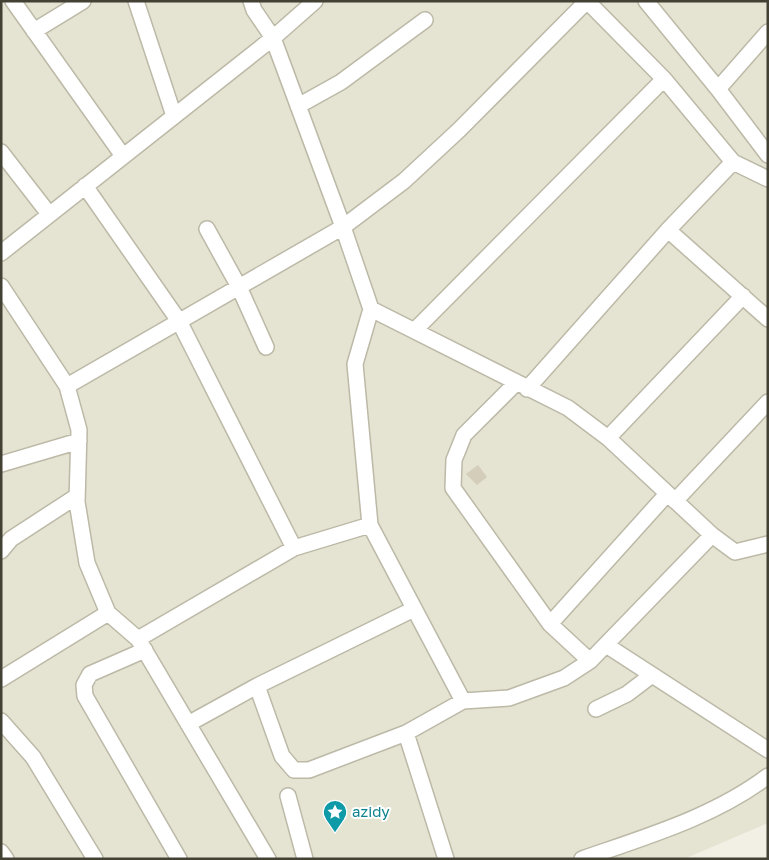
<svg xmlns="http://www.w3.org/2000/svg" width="769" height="860" font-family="'Golos Text',sans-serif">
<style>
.residential{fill:#e5e3d2}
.building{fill:#d3cdba}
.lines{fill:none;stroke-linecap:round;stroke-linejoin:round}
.minor-casing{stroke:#bcb9a7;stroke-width:18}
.minor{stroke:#fff;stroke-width:15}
.labels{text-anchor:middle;stroke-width:4;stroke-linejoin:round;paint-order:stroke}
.culture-label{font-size:15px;fill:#0d838f;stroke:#fff;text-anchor:start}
</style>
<rect width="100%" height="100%" fill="#f2f0e4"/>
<path class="residential" d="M1,1H768V823L684,859H1Z"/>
<path class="building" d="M478,465L487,477L477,485L466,474Z"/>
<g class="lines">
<g class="minor-casing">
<path id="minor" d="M13,1L123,156
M136,1L174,116
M251,1L254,10L273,38L343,227L371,309L355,364L370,525L463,701
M587,1L664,79L733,162L768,179
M646,1L718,89L768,155
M34,31L83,1
M718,89L768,32
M298,106L341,82L425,20
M1,152L49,214
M85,186L179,321L294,548
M207,229L239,287L266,347
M668,230L768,319
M1,253L273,38L315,1
M1,286L67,386L79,430L77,502L87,563L108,613L138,639L268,859
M371,309L568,408L608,438L712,535L735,552L768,544
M415,330L664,79
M516,383L464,435L454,460L453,488L550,624L590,661
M67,386L343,227L404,181L459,130L587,1
M527,389L668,230L733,162
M608,438L743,296
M1,464L79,441
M675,501L768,402
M1,551L11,539L77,496
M550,624L667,494
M138,639L294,548L370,525
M606,645L768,750
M145,650L90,674L84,685L85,696L179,859
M1,679L108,613
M257,686L282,756L294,770H309L406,733L463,701L509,698L564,678L590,661L712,535
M596,709L627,694L652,675
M1,721L33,757L95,859
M188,724L257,686L414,609
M406,733L446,859
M288,796L305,859
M1,852L6,859
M582,859C645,837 714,817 768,776"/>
</g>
<use href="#minor" class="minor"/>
</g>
<defs>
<g id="sight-pin" transform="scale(1.25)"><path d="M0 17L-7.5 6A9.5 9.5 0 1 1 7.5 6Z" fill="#0f9aa8" stroke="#fff"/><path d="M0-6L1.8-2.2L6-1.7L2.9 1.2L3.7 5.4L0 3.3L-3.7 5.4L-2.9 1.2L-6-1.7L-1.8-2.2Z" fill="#fff"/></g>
</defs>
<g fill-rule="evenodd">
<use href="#sight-pin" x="335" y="812"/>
</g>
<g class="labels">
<g class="culture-label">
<text x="352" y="817">azidy</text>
</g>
</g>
<rect width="769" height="860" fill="none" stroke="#434034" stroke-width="5"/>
</svg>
